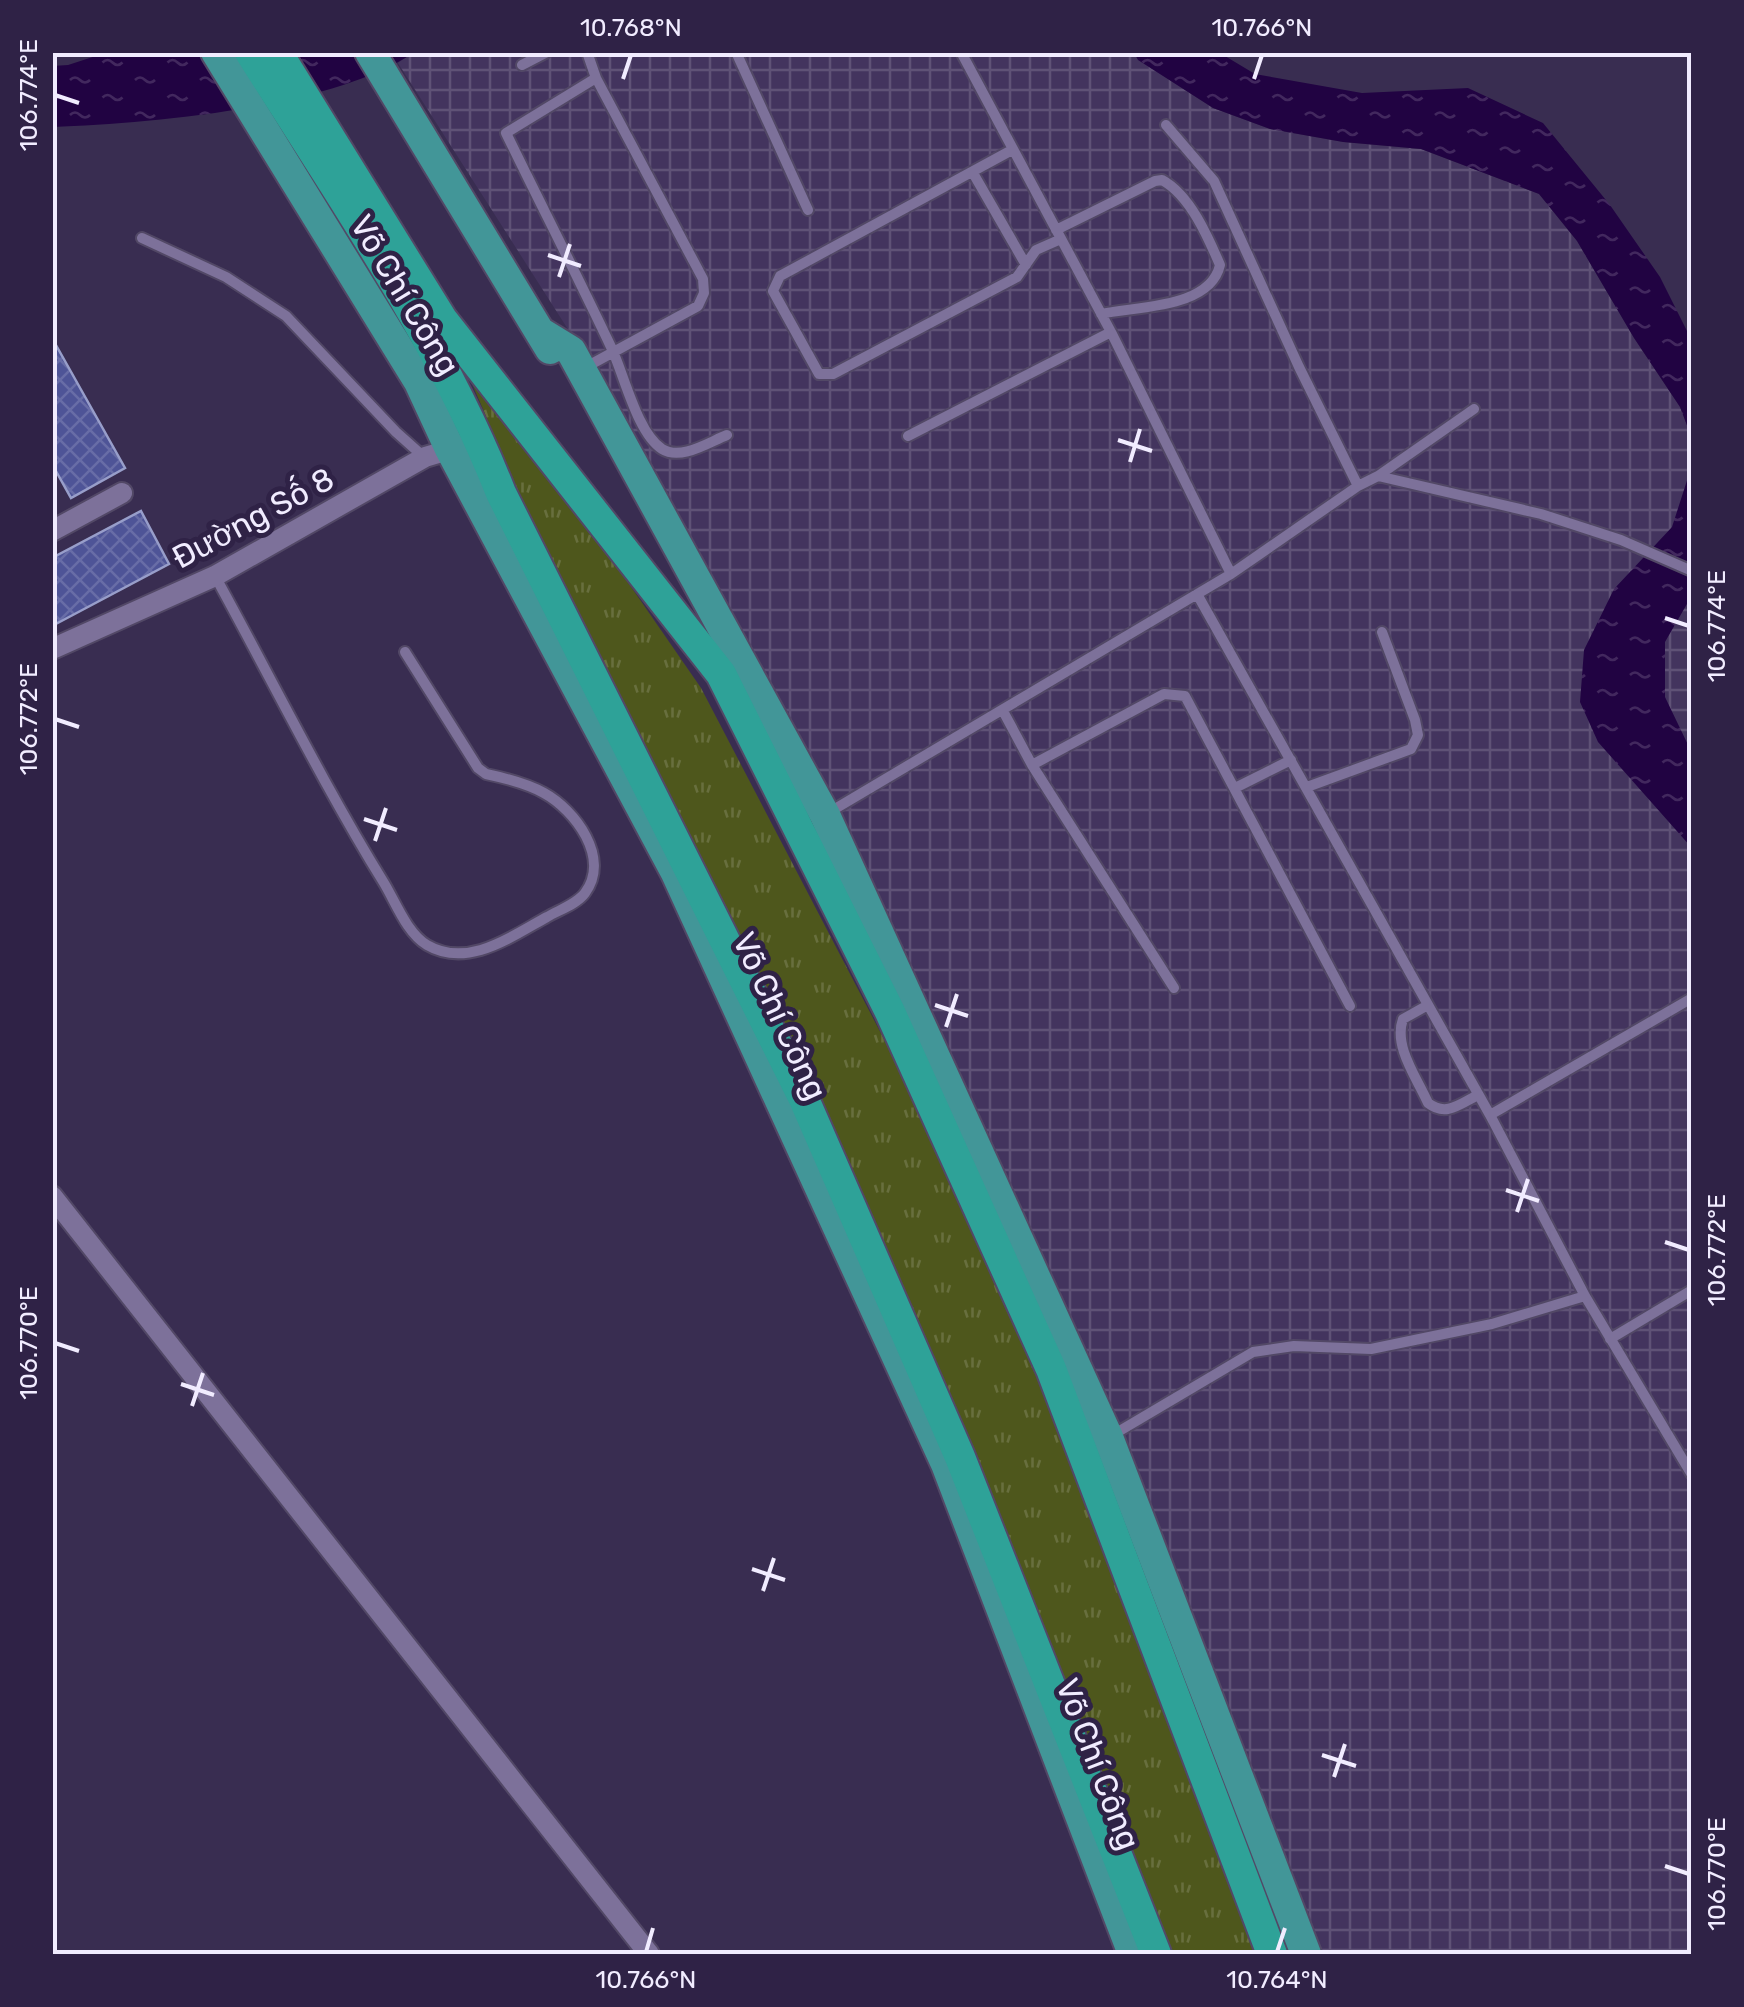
<svg xmlns="http://www.w3.org/2000/svg" width="1744" height="2007" font-family="Rubik,sans-serif">
<style>
.industrial{fill:url(#industrial-grid)}
.grass{fill:url(#grass-tufts)}
.water{fill:url(#water-ripples)}
.building{fill:url(#building-cross-hatch);stroke:#989eca;stroke-width:2.5}
.lines{fill:none;stroke-linecap:round;stroke-linejoin:round}
.service-casing{stroke:#524866;stroke-width:14}
.minor-casing{stroke:#524866;stroke-width:24}
.primary-casing{stroke:#524866;stroke-width:34}
.trunk-casing{stroke:#524866;stroke-width:34}
.service{stroke:#7d719a;stroke-width:10}
.minor{stroke:#7d719a;stroke-width:20}
.primary{stroke:#429698;stroke-width:30}
.trunk{stroke:#2ea298;stroke-width:30}
.ticks{fill:none;stroke:#f1ecff;stroke-width:4}
.labels{text-anchor:middle;stroke-width:10;stroke-linejoin:round;paint-order:stroke}
.street-label{font-size:32px;fill:#f1ecff;stroke:#2f2246}
.neatline{fill:none;stroke:#f1ecff;stroke-width:4}
.ticks-label{font-size:25px;text-anchor:middle;fill:#f1ecff}
</style>
<defs>
<pattern id="industrial-grid" width="8" height="8" patternUnits="userSpaceOnUse" patternTransform="scale(2.5)"><rect width="8" height="8" fill="#43345e"/><path d="M0 4h8M4 0v8" fill="none" stroke="#5f5276"/></pattern>
<pattern id="grass-tufts" width="24" height="20" patternUnits="userSpaceOnUse" patternTransform="scale(2.5)"><rect width="24" height="20" fill="#4e571c"/><path d="M3 7l-1-3M5 7V3M7 7l1-3M15 17l-1-3M17 17v-4M19 17l1-3" fill="none" stroke="#686f3e"/></pattern>
<pattern id="water-ripples" width="26" height="14" patternUnits="userSpaceOnUse" patternTransform="scale(2.5)"><rect width="26" height="14" fill="#210342"/><path d="M2 4q2-2 4 0t4 0M15 11q2-2 4 0t4 0" fill="none" stroke="#42285e"/></pattern>
<pattern id="building-cross-hatch" width="8" height="8" patternUnits="userSpaceOnUse" patternTransform="scale(2.5)"><rect width="8" height="8" fill="#4e5497"/><path d="M0 0l8 8M0 8l8-8" fill="none" stroke="#686da7"/></pattern>
</defs>
<rect width="100%" height="100%" fill="#392d51"/>
<path class="industrial" d="M413,52L1134,53L1139,60L1213,108L1270,129L1343,142L1421,149L1539,194L1577,241L1634,338L1680,407L1691,436V1954H1322L1130,1458L571,334L398,63Z"/>
<path class="grass" d="M470,379L598,539L701,688L959,1183L1059,1410L1262,1954H1164L573,619Z"/>
<path class="water" d="M108,52L413,53C331,108 152,123 53,127L52,66L68,65Z
M1134,53H1220L1255,74L1362,93L1468,88L1543,123L1610,205L1660,277L1691,339V436L1680,407L1634,338L1577,241L1539,194L1421,149L1343,142L1270,129L1213,108L1138,60Z
M1691,468V597L1665,642V697L1691,751V847L1598,742L1580,702L1584,650L1614,589L1672,527Z"/>
<path class="building" d="M52,338L125,468L71,498L52,464Z
M141,511L169,564L52,626V558Z"/>
<g class="lines">
<g class="service-casing">
<path id="service" d="M587,52L596,78L506,133C541,205 577,275 611,347C624,374 637,433 662,449C681,461 709,442 727,435
M736,52L808,210
M961,52L1111,332L1231,574
M522,65L547,52
M1166,125L1214,181L1299,367L1358,486
M1012,150L780,276L773,291L819,374H833L1017,277L1036,250L1061,239
M973,173L1026,265
M1056,230L1155,181L1162,180C1190,195 1208,237 1220,265C1210,309 1136,306 1101,314
M142,238L226,277L286,316L396,432L424,457
M586,367L698,306L704,293L703,279L596,78
M908,436L1111,332
M1378,476L1474,409
M215,576C271,678 323,784 384,883C396,903 407,933 427,945C468,969 512,936 547,917C559,910 577,904 585,893C611,858 575,810 544,793C526,783 505,778 486,774L478,768L405,652
M1197,594L1490,1115L1585,1296L1692,1475
M1003,711L1032,765L1174,988
M1032,765L1164,694L1185,696L1350,1006
M1307,787L1411,749L1418,735L1415,720L1382,632
M1235,788L1291,760
M828,813L1231,574L1358,486L1378,476L1541,514L1621,540L1692,571
M1428,1005L1403,1019C1393,1046 1417,1078 1428,1103C1446,1117 1460,1104 1478,1095
M1490,1115L1692,998
M1610,1339L1692,1290
M1111,1436L1253,1352L1294,1346L1371,1349L1492,1324L1585,1296"/>
</g>
<g class="minor-casing">
<path id="minor" d="M52,531L122,493
M52,649L215,576L425,457L462,446
M52,1196L649,1954"/>
</g>
<g class="primary-casing">
<path id="primary" d="M216,52L419,382L450,449L676,873L946,1464L1133,1954
M370,52L550,349
M540,332L571,351L825,815L1108,1437L1306,1954"/>
</g>
<g class="trunk-casing">
<path id="trunk" d="M250,52C339,195 439,336 501,493L804,1099L960,1457L1156,1954
M277,52L442,319L721,674L890,1012L1051,1369L1272,1954"/>
</g>
<use href="#service" class="service"/>
<use href="#minor" class="minor"/>
<use href="#primary" class="primary"/>
<use href="#trunk" class="trunk"/>
</g>
<path class="ticks" d="M623,79L631,55M1254,79L1262,55M55,95L79,103M548,255L581,266M559,277L570,244M1118,440L1152,451M1130,462L1140,429M1665,618L1689,626M55,719L79,727M364,819L397,830M375,841L386,808M935,1005L968,1016M946,1027L957,994M1506,1190L1539,1201M1517,1212L1528,1179M1665,1242L1689,1250M55,1343L79,1351M181,1384L214,1395M192,1406L203,1373M752,1569L785,1580M763,1591L774,1558M1322,1755L1356,1766M1334,1777L1345,1744M1665,1866L1689,1874M646,1952L653,1928M1277,1952L1285,1928"/>
<g class="labels">
<g class="street-label">
<text transform="translate(405 295) rotate(59)" y="11">Võ Chí Công</text>
<text transform="translate(253 518) rotate(-28)" y="11">Đường Số 8</text>
<text transform="translate(780 1016) rotate(65)" y="11">Võ Chí Công</text>
<text transform="translate(1098 1764) rotate(69)" y="11">Võ Chí Công</text>
</g>
</g>
<rect width="1744" height="2007" fill="none" stroke="#2f2246" stroke-width="110"/>
<rect x="55" y="55" width="1634" height="1897" class="neatline"/>
<g class="ticks-label">
<text x="631" y="36">10.768°N</text>
<text x="1262" y="36">10.766°N</text>
<text transform="translate(28 95) rotate(-90)" y="9">106.774°E</text>
<text transform="translate(1716 626) rotate(-90)" y="9">106.774°E</text>
<text transform="translate(28 719) rotate(-90)" y="9">106.772°E</text>
<text transform="translate(1716 1250) rotate(-90)" y="9">106.772°E</text>
<text transform="translate(28 1343) rotate(-90)" y="9">106.770°E</text>
<text transform="translate(1716 1874) rotate(-90)" y="9">106.770°E</text>
<text x="646" y="1988">10.766°N</text>
<text x="1277" y="1988">10.764°N</text>
</g>
</svg>
